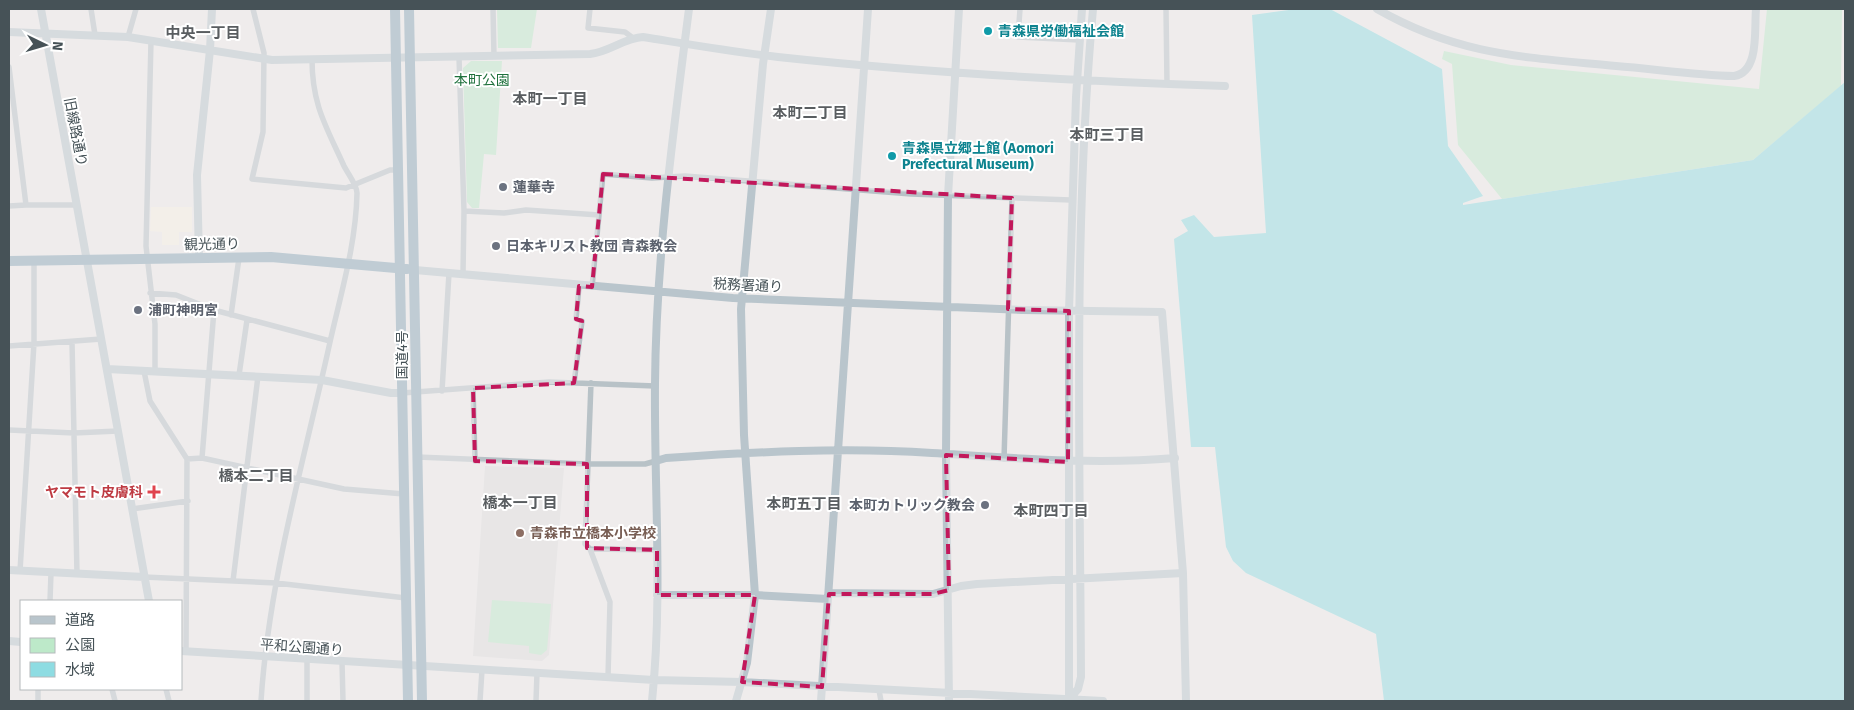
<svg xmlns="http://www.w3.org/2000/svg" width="1854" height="710" font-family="'Fira Sans','Noto Sans JP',sans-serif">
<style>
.commercial{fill:#f9f1e5}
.education{fill:#e0ddde}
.green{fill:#bde9c9}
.water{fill:#8edce2}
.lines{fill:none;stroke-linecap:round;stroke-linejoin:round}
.street{stroke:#b8c2c7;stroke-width:5.5}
.secondary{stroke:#b9c5cc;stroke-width:8}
.highway{stroke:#88a5b7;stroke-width:10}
.marked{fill:none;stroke:#c2185b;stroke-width:4;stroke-dasharray:10 6;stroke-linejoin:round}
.culture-dot{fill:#0f9aa8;stroke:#fff;stroke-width:2}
.worship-dot{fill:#6b7280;stroke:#fff;stroke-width:2}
.health-dot{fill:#e0444e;stroke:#fff;stroke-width:2}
.education-dot{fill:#8d6e63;stroke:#fff;stroke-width:2}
.labels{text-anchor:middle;stroke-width:4;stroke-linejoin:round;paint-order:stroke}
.culture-label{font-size:14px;font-weight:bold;fill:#0d838f;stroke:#fff;text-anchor:start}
.park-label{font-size:14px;fill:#1f713d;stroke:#fff}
.street-label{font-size:14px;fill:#465257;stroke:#fff}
.worship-label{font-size:14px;font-weight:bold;fill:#5b616d;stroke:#fff;text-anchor:start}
.health-label{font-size:14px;font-weight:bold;fill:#be3a42;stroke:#fff;text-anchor:end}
.education-label{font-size:14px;font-weight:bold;fill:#785e54;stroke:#fff;text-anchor:start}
.neighbourhood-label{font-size:15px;font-weight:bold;fill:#595d60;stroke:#fff}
</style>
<rect width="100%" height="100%" fill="#efecec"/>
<path class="commercial" d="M151,207H192V232H179V245H162V232L150,231Z"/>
<path class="education" d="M485,466L564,468L549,655L542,661L473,656Z"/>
<path class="green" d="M497,9H537L531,48H498Z
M1767,9H1842L1841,86L1753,160L1502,199L1458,145L1452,64L1442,59L1444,51L1511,65L1759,89Z
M471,61H502L496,155L484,154L479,208H472L467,202L463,68Z
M492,600L551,604L547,650L541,655L529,653V646L488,642Z"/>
<path class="water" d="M1296,9H1330L1442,69L1448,146L1483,196L1463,203V205L1753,160L1845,82V701H1384L1376,634L1246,573L1233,561L1226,547L1215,447H1191L1174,239L1188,231L1181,220L1194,215L1214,237L1266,233L1252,15Z"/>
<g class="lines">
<path class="street" d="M91,9L95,35
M253,9L264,53L263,132L252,179L346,188L390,170H399
M493,9L494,56
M590,9L588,28L625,32L633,38
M1020,9L1018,37L1079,40
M1166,9L1167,84
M128,37L136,9
M151,41L146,246L155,324V371
M459,57L464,211L463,274
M9,67L26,205L9,206
M26,205H77
M464,211L504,213L526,210L599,215
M592,287L603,174L652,178L685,176L911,194L1071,200
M150,293L176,295L214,310L330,341
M231,315L239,258
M72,342L77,574
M9,346L101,339
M144,371L150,401L187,459
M239,375L247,320
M574,383L582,321L576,319L579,286
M591,383L585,544L590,549L610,602L608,677
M473,388L475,461
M442,391L449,273
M402,393L549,382L655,386
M9,430L74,433L118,431
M417,457L587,464H645L656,461
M202,458L214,310
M1004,459L1012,198
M132,509L188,501
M590,549L657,550
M20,571L34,343V261
M144,577L276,583L406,598
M233,581L258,376
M50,601L51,573
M186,651L187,459L202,458L344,489L404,494
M342,662L343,701
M112,689L115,701
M166,689L169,701
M879,690L881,701
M38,701V689
M261,701C269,579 304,461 330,342C341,293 356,244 357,193C357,185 348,174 344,166C326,126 312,105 312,59
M307,701V659
M480,701L482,670
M536,701L537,673"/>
<path class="secondary" d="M41,9L149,601
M1377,9C1459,56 1525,57 1616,66C1655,69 1694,75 1734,76C1760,72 1754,29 1756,9
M9,32L128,37L272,60L590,54C609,52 624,38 643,37C687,44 733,52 778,57C926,73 1075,81 1225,86
M199,258L197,175L210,50L212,9
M415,270L733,298L1022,310L1162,312L1183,573L1186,701
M107,369L322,380L391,393H402
M656,461L666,458C754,452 844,447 932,453C1013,458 1093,465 1175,458
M9,570L144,577
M829,593L933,594L961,586L977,584L1183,573
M657,595H755L828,599
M9,641L21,642
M181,651L654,680L742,682L1103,701
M1069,699L1078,689L1081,677C1080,454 1073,231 1093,9
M1069,699V311L1076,97L1082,9
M652,701C663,596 654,490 655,384C656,259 673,133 689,9
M736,701L747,663L755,595L744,435L741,309L763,64L771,9
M821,701L868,9
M949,701L946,455L948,196L959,9"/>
<path class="highway" d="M395,9L408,701
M409,9L422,701
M9,261L271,257L407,269"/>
</g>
<path d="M0 0H1854V710H0ZM603,174L1012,198L1008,309L1069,311L1068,462L946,455L949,590L933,594H829L822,687L742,682L755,595H657V550L587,548V464L475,461L473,388L574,383L582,321L576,319L579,286L592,287Z" fill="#efecec" fill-opacity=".55" fill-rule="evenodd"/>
<path class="marked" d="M603,174L1012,198L1008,309L1069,311L1068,462L946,455L949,590L933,594H829L822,687L742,682L755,595H657V550L587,548V464L475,461L473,388L574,383L582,321L576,319L579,286L592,287Z"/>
<g class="culture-dot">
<circle cx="988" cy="31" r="5"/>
<circle cx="892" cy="156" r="5"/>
</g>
<g class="worship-dot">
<circle cx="503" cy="187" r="5"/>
<circle cx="496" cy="246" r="5"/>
<circle cx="138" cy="310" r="5"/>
<circle cx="985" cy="505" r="5"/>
</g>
<path class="health-dot" d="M151.5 484.5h5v5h5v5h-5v5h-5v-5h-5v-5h5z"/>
<circle class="education-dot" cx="520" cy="533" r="5"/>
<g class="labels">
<g class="culture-label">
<text x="998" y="36">青森県労働福祉会館</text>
<text x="902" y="153">青森県立郷土館 (Aomori<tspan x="902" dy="16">Prefectural Museum)</tspan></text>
</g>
<g class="park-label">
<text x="482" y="85">本町公園</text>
</g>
<g class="street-label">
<text transform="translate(76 132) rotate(79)" y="5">旧線路通り</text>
<text transform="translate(212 244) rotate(-1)" y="5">観光通り</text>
<text transform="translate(748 285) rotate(3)" y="5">税務署通り</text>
<text transform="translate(402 355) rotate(-90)" y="5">国道4号</text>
<text transform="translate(302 647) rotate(4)" y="5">平和公園通り</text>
</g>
<g class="worship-label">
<text x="513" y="192">蓮華寺</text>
<text x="506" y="251">日本キリスト教団 青森教会</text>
<text x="148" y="315">浦町神明宮</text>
<text x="975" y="510" text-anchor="end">本町カトリック教会</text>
</g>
<g class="health-label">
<text x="143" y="497">ヤマモト皮膚科</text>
</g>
<g class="education-label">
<text x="530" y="538">青森市立橋本小学校</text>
</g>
<g class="neighbourhood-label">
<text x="203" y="38">中央一丁目</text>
<text x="550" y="104">本町一丁目</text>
<text x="810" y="118">本町二丁目</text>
<text x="1107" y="140">本町三丁目</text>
<text x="256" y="481">橋本二丁目</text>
<text x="520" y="508">橋本一丁目</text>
<text x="804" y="509">本町五丁目</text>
<text x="1051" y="516">本町四丁目</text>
</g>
</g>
<rect width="1854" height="710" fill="none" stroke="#465257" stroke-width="20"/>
<rect x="20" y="600" width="162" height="90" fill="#ffffff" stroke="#b5babc"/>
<rect x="30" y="616" width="25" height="8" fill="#b9c5cc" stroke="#b5babc"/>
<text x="65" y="625" font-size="15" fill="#465257">道路</text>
<rect x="30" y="638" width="25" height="15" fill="#bde9c9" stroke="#b5babc"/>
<text x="65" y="650" font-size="15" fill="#465257">公園</text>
<rect x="30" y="662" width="25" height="15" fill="#8edce2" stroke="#b5babc"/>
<text x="65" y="675" font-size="15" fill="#465257">水域</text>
<g transform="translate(45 45) rotate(95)" stroke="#ffffff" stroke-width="4" paint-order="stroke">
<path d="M0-4L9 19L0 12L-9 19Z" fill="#465257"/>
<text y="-8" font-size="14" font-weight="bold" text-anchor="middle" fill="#465257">N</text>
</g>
</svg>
